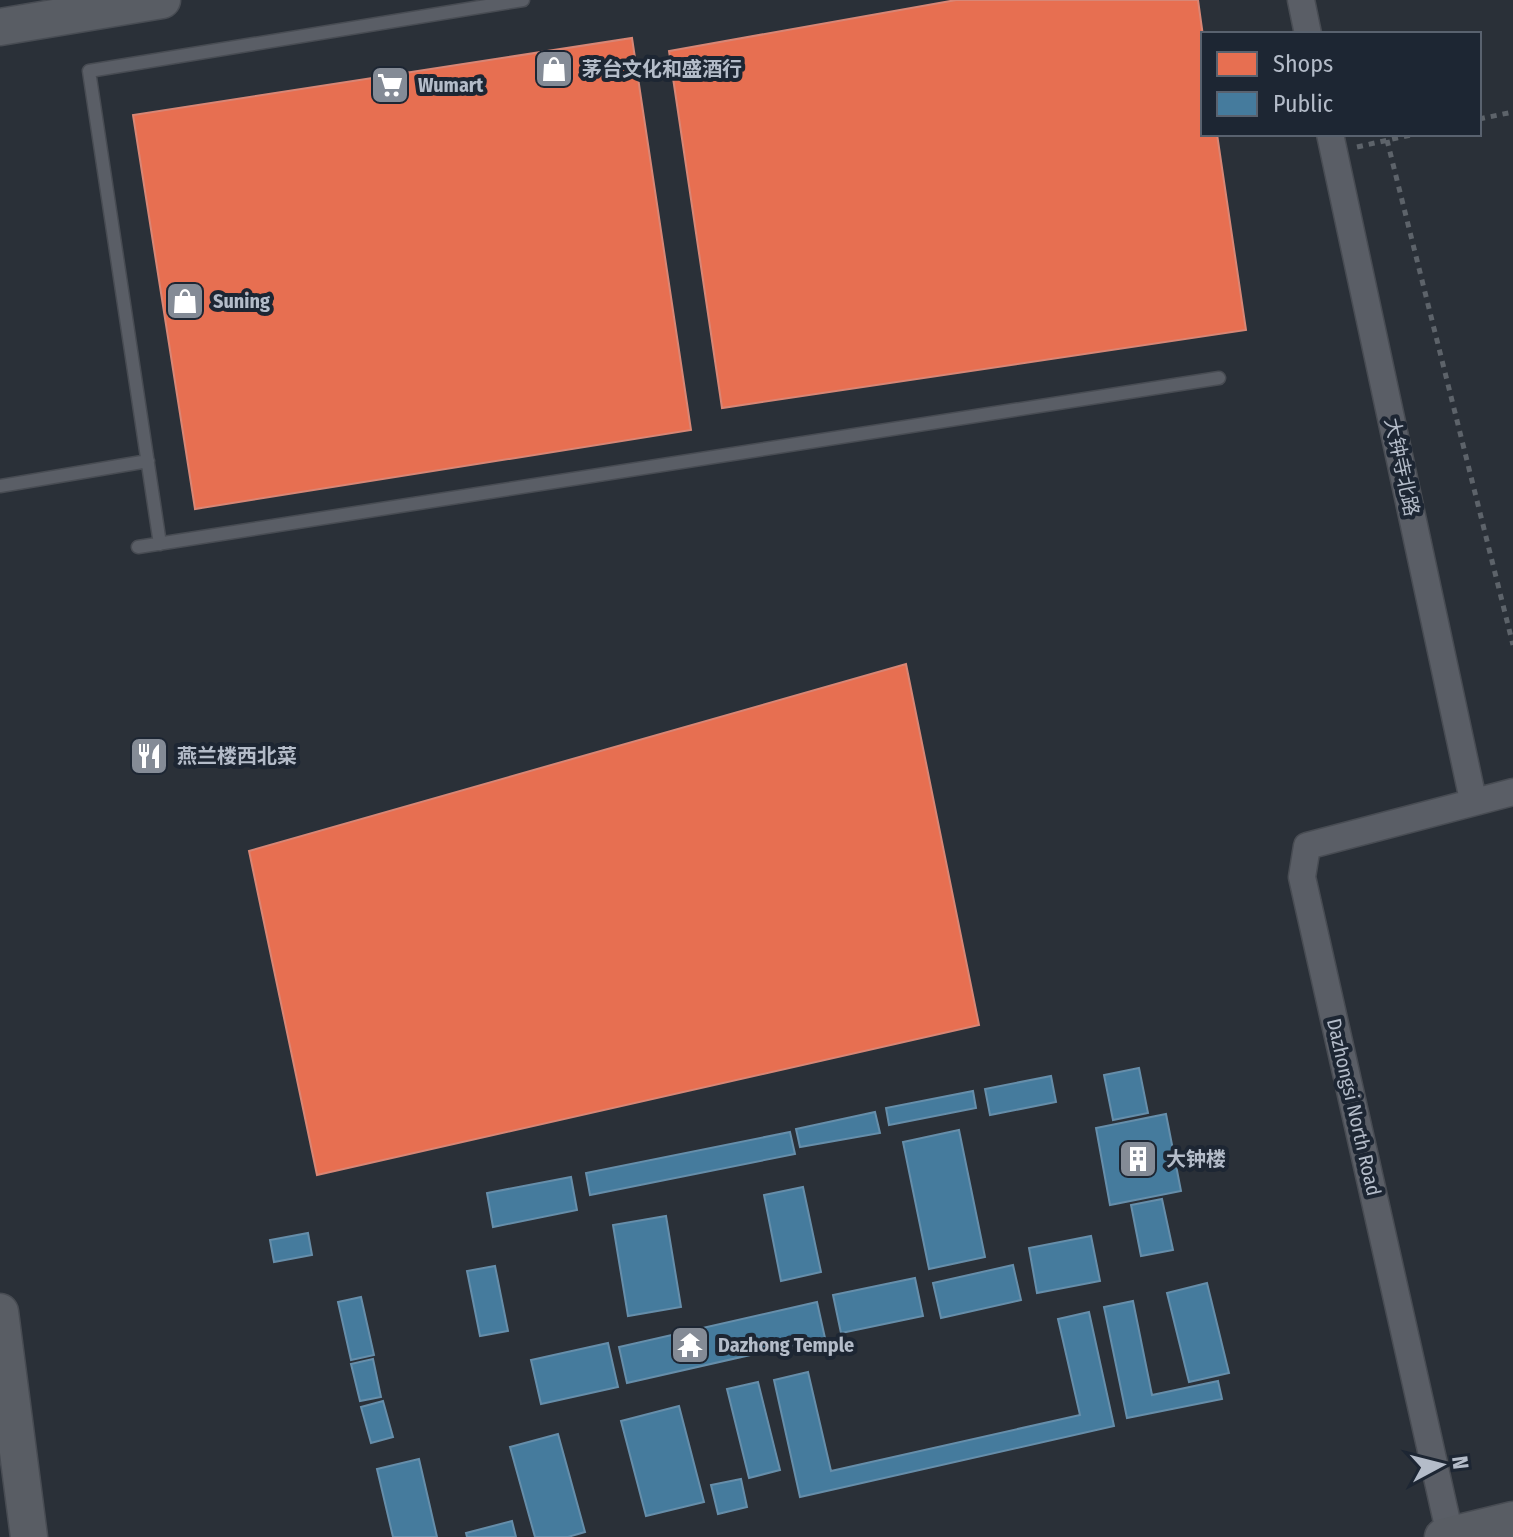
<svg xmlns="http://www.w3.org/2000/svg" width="1513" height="1537" font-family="'Fira Sans Condensed','Noto Sans SC',sans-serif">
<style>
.shops{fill:#e76f51;stroke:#d88675;stroke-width:2}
.public{fill:#457b9d;stroke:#668eaa;stroke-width:2}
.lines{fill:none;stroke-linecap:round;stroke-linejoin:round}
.lane-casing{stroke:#484c53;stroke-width:15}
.street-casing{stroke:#484c53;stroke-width:29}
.secondary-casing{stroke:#484c53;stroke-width:39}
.path{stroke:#5d636a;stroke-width:5;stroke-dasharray:6 6;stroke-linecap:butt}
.lane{stroke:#5a5e66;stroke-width:12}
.street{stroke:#5a5e66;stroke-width:26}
.secondary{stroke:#595d64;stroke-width:36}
.labels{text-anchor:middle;stroke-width:8;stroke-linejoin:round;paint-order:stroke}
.poi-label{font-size:20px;font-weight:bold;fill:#b4bcc9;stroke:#1d2633;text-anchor:start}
.street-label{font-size:20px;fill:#b4bcc9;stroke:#1d2633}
</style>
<rect width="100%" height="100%" fill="#2a3038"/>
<path class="shops" d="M956,0H1198L1203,36V134H1217L1246,330L722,408L669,51Z
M632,38L691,430L195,509L133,115Z
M906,664L979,1025L317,1175L249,851Z"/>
<path class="public" d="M1139,1068L1148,1113L1113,1120L1104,1075Z
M1051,1076L1056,1102L990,1115L985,1089Z
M973,1091L976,1108L889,1125L886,1108Z
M875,1112L880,1133L800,1147L796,1129Z
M1166,1114L1181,1191L1110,1205L1096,1128Z
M959,1130L985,1257L929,1269L903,1142Z
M790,1132L795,1154L590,1195L586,1173Z
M571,1177L577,1210L493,1227L487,1193Z
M803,1187L821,1272L781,1281L764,1195Z
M1162,1199L1173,1250L1141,1256L1131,1205Z
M666,1216L681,1307L628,1316L613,1225Z
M308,1233L312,1255L274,1262L270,1240Z
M1091,1236L1100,1281L1037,1293L1029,1248Z
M1013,1265L1021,1300L941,1318L933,1283Z
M495,1266L508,1331L480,1336L467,1271Z
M915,1278L923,1316L841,1333L833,1295Z
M1207,1283L1229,1373L1189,1382L1167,1293Z
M361,1297L374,1355L351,1360L338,1302Z
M1133,1301L1152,1395L1218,1381L1222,1399L1127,1418L1104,1307Z
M817,1302L825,1338L627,1383L619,1347Z
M1089,1312L1114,1426L800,1497L774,1380L808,1372L831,1471L1080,1415L1058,1319Z
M608,1343L618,1387L541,1404L531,1360Z
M373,1359L381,1397L360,1401L351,1364Z
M758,1382L780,1470L749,1478L727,1389Z
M383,1401L393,1437L371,1443L361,1407Z
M679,1406L704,1502L646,1516L621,1421Z
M558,1434L585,1532L568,1537H535L510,1447Z
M419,1459L437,1537H393L377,1469Z
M741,1479L747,1507L718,1514L711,1485Z
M512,1521L516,1537H467L466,1533Z"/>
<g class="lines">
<g class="lane-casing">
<path id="lane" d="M0,486L148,461
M160,544L89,71L523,0
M138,547L1219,378"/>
</g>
<g class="street-casing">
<path id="street" d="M1301,0L1308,34
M1330,134L1473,800
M1450,1535L1302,877L1307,846L1513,792"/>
</g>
<g class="secondary-casing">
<path id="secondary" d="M0,27L162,0
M0,1312L29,1537
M1443,1537L1513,1520"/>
</g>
<path class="path" d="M1479,119L1513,112
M1387,140L1513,645
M1357,147L1415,134"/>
<use href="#lane" class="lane"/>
<use href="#street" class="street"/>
<use href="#secondary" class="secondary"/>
</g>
<defs>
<g id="shop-square" transform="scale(2)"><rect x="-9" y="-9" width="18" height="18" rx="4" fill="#848b96" stroke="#1d2633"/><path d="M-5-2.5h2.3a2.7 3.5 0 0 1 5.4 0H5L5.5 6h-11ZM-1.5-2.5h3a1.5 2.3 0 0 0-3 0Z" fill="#fff"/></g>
<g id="supermarket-square" transform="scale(2)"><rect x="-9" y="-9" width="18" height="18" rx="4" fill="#848b96" stroke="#1d2633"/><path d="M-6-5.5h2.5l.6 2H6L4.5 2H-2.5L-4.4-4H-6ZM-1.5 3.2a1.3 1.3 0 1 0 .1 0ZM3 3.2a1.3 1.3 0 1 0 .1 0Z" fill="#fff"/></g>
<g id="restaurant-square" transform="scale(2)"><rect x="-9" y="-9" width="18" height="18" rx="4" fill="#848b96" stroke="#1d2633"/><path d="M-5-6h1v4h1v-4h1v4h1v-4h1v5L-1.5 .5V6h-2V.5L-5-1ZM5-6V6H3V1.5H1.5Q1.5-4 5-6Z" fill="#fff"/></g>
<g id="building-square" transform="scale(2)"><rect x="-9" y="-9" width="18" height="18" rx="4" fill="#848b96" stroke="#1d2633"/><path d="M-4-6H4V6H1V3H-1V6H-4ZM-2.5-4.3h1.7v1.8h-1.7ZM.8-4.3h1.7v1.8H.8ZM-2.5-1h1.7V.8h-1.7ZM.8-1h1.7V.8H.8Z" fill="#fff"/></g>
<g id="temple-square" transform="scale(2)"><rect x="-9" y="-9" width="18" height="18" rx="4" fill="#848b96" stroke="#1d2633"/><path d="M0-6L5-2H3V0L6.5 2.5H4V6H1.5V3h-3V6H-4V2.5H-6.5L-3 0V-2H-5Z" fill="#fff"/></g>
</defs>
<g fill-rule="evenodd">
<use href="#shop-square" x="554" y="69"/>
<use href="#supermarket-square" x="390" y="85"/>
<use href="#shop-square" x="185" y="301"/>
<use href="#restaurant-square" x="149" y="756"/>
<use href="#building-square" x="1138" y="1159"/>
<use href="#temple-square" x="690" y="1345"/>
</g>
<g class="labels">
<g class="poi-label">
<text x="582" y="76">茅台文化和盛酒行</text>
<text x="418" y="92">Wumart</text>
<text x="213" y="308">Suning</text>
<text x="177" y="763">燕兰楼西北菜</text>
<text x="1166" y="1166">大钟楼</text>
<text x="718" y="1352">Dazhong Temple</text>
</g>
<g class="street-label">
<text transform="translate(1402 467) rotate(78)" y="7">大钟寺北路</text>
<text transform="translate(1354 1107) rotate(77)" y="7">Dazhongsi North Road</text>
</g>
</g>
<rect x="1201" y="32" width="280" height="104" fill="#1d2633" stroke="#59626f" stroke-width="2"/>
<rect x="1217" y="52" width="40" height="24" fill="#e76f51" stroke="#59626f" stroke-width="2"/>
<text x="1273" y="72" font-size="24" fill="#b4bcc9">Shops</text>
<rect x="1217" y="92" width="40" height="24" fill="#457b9d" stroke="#59626f" stroke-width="2"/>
<text x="1273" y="112" font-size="24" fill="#b4bcc9">Public</text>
<g transform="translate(1441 1465) rotate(83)" stroke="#1d2633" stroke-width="6" paint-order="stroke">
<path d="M0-6L14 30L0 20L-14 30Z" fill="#b4bcc9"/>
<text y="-12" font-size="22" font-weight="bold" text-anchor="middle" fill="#b4bcc9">N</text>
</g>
</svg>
